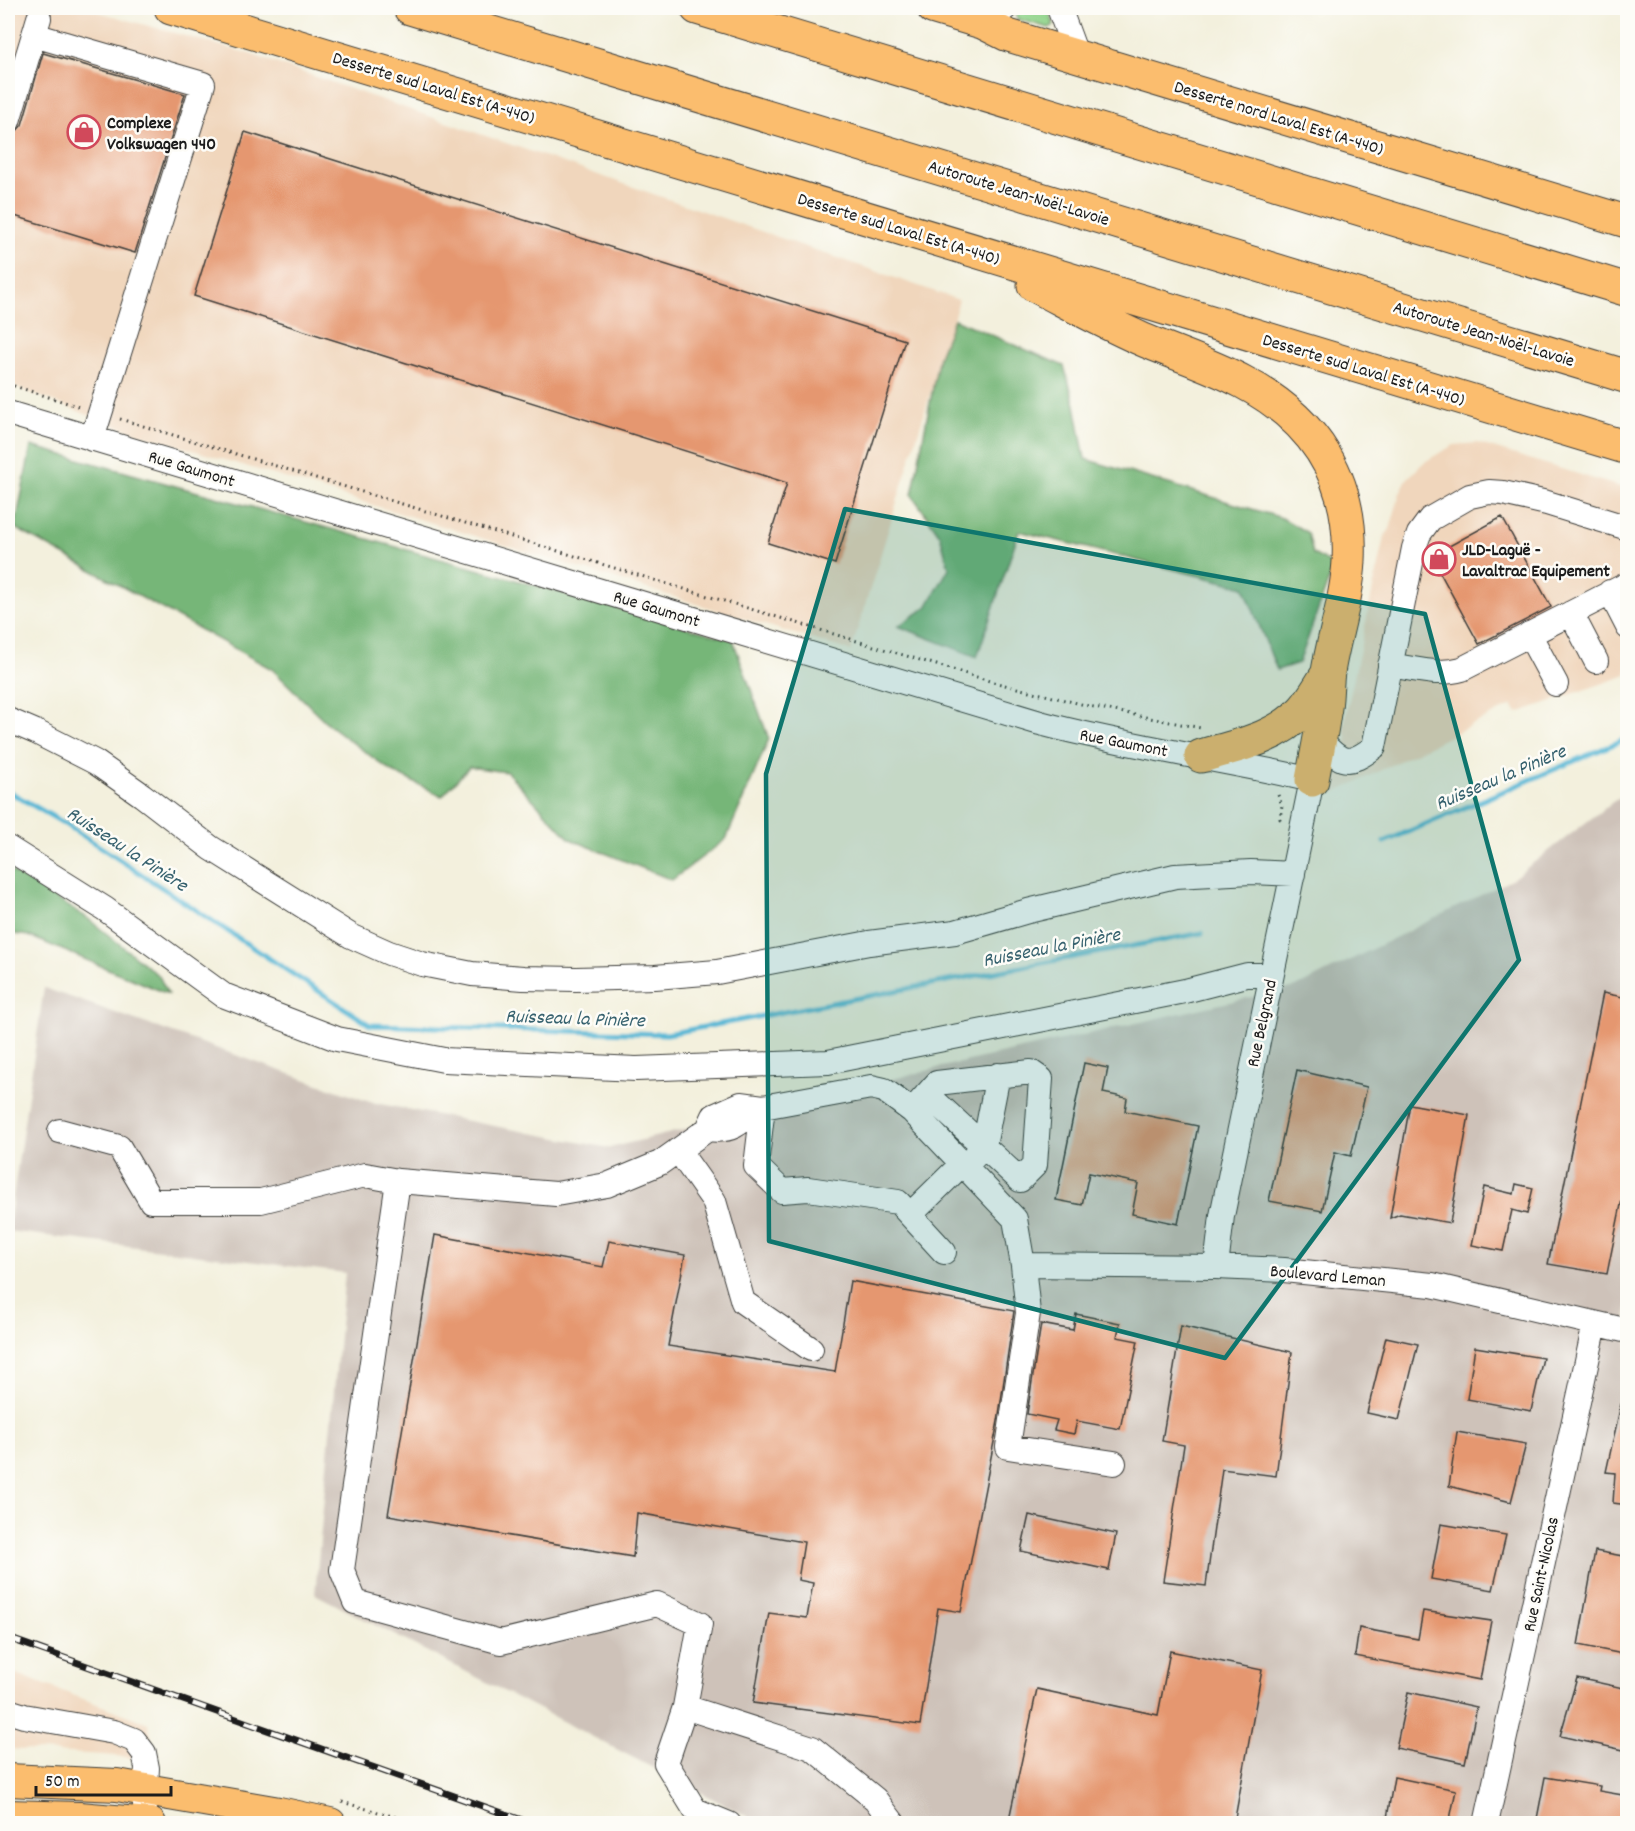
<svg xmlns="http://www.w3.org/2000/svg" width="1635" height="1831" font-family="Dekko,sans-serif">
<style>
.built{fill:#f0d6bc}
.industrial{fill:#cec2b9}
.green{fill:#93d58d;stroke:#587854;stroke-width:1.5}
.forest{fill:#76b678;stroke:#49694a;stroke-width:1.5}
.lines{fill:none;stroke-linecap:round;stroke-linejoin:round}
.stream{stroke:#57b7d5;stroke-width:5}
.building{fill:#e5976f}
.minor-casing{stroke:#3c3c39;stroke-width:26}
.major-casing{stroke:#3c3c39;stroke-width:34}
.highway-casing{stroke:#3c3c39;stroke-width:35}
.path{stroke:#3c3c39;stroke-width:3;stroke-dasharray:1.5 4.5;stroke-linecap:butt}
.minor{stroke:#fff;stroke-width:24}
.major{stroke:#fbbd6e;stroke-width:32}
.highway{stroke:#fbbd6e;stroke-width:33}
.rail-casing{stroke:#1c1c1c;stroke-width:7}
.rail{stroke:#fdfcf7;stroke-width:4.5;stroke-dasharray:14;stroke-linecap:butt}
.marked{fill:#0f766e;fill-opacity:0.2;stroke:#0f766e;stroke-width:4.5;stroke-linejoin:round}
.labels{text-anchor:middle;stroke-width:5;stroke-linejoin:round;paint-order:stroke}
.street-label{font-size:18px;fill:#1c1c1c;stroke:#fdfcf7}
.poi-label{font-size:18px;font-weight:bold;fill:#1c1c1c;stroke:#fdfcf7;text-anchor:start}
.water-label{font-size:20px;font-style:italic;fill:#37626f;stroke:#fdfcf7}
</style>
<rect width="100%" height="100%" fill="#fdfcf7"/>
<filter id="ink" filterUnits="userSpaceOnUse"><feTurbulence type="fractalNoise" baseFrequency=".0167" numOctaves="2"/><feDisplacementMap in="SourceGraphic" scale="12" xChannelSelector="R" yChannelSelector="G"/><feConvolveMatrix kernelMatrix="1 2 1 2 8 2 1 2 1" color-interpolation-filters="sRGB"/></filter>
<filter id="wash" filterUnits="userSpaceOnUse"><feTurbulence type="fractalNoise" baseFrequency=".008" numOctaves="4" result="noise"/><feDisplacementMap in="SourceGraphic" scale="24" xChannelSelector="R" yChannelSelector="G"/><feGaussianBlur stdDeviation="1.35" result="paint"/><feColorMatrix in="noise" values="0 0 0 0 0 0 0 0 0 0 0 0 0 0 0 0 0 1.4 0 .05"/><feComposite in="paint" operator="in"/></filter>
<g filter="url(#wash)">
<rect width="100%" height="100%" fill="#f3f0dd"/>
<path class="built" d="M8,8H84L247,53L959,300L851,651L127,430L8,384Z
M1477,443L1627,489V675L1517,713L1512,705L1331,795L1335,778L1339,774L1347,737L1343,729L1384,537L1390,529L1400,493L1407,479L1423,463L1441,452L1454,445Z
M8,1671L148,1723L157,1760L104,1755L8,1749Z"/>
<path class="industrial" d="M1627,791V1823H760L315,1594L345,1273L8,1231L44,988L370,1102L609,1148L942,1067L1296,987L1511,880Z"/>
<path class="green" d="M1022,8H1048L1054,25L1049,28L1017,19L1016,14Z"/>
<path class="forest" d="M954,319L1064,366L1075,405L1085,459L1282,518L1308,533L1313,554L1334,565L1299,663L1277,670L1244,587L1019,531L977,657L898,626L927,607L949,568L940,535L912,495L939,356Z
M31,446L733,640L769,739L726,839L672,880L570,839L507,772L469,767L442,796L391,771L329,725L272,669L15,528Z
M8,869L86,917L159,976L168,994L29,936L8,933Z"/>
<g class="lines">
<path class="stream" d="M8,791L67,825L370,1025L667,1034L1202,933
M1384,842L1628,738"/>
</g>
<g id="blocks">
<path class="building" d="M43,53L185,94L135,253L8,214V154L14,134L22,125Z
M245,132L905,340L835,564L768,543L787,483L194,296Z
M1502,517L1551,607L1479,644L1431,556Z
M1603,993L1628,998V1170L1607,1274L1548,1264Z
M1084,1063L1108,1068L1103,1093L1127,1098L1125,1111L1198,1126L1178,1224L1132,1214L1138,1183L1089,1173L1082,1205L1056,1200Z
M1297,1070L1367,1087L1351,1156L1335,1152L1322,1211L1269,1201Z
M1410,1104L1469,1115L1450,1223L1400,1214L1390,1218Z
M1516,1184L1533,1188L1527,1214L1512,1210L1503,1251L1472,1245L1484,1187L1514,1194Z
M435,1235L603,1267L609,1241L685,1255L668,1346L835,1372L850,1281L1014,1311L998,1421L961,1612L938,1608L920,1725L753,1703L769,1613L807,1618L813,1583L798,1580L804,1542L637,1513L633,1557L388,1515Z
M1076,1314L1120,1323L1117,1337L1138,1341L1120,1429L1077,1421L1074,1434L1054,1430L1057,1420L1027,1414L1041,1324L1073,1330Z
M1181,1326L1292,1352L1276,1476L1222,1469L1206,1586L1163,1581L1184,1445L1162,1441Z
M1386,1337L1418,1344L1399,1420L1367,1413Z
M1475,1347L1543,1358L1531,1411L1467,1399Z
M1621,1404H1628V1505L1613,1503L1615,1473L1606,1472Z
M1457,1432L1526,1444L1511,1502L1449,1486Z
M1029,1515L1116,1534L1109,1570L1021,1551Z
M1441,1524L1506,1535L1493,1590L1431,1579Z
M1595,1551L1628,1557V1655L1578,1645Z
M1423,1611L1491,1621L1480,1680L1355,1656L1359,1628L1418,1639Z
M1170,1651L1262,1670L1234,1824H1008L1037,1689L1158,1715Z
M1577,1678L1628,1689V1751L1560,1736Z
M1408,1692L1477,1707L1465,1763L1396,1748Z
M1394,1777L1456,1790L1449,1824H1386Z
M1545,1777L1600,1786L1599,1791L1628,1796V1824H1536Z"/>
</g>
</g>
<g filter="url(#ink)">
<use href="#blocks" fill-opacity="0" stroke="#3c3c39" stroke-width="1.5"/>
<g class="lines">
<g class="minor-casing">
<path id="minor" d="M1059,8L1076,54
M983,23L1005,8
M34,35L203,84L92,439
M8,121L39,18
M8,413L1040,723C1130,747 1222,759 1312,780
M1610,592L1628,627
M1571,613L1596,661
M1529,634L1556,684
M1390,665C1414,669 1438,676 1462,669L1628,584
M8,720L36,732L95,762L142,795L211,848L351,936L389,953L422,964L472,974L523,978L576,979L655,977L717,972L869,943L955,932L1028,911L1175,876L1251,872L1293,874
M1320,740C1341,763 1348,767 1374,747L1414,548L1419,534L1430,519L1470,496L1489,492L1503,493L1547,503L1628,528
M8,848L105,909L223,995L337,1039L444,1060L636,1069L828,1062L1185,991L1247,975H1270
M753,1107C742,1125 730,1132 708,1129L714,1116L741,1104L763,1107
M912,1111L937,1083L1031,1072L1041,1079L1035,1165L1020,1180L927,1094
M708,1129L660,1163L607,1185L556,1194L398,1181L342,1570L355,1602L501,1642L657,1604L700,1624L685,1707L666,1763L695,1810L729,1824
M60,1131L119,1147L151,1201H261L365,1175L398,1181
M678,1150L714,1201L743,1302L811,1349
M911,1214L962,1164L972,1159L984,1146L998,1075
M944,1252L898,1202L808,1189L782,1191L756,1166L763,1107L871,1087L884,1090L912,1111L1015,1219L1023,1265L1028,1313L1008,1447L1114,1463
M1023,1265L1216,1267L1284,1270L1432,1285L1628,1331
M1216,1267L1222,1216L1312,780
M685,1707L812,1748L875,1799L894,1824
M8,1711L24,1716L114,1732L134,1740L144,1753L147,1768L144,1823
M1486,1824L1595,1324"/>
</g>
<g class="major-casing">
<path id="major" d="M933,8L983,23L1007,35L1628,222
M8,1780L117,1785L279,1813L330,1824
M8,1816L79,1818L150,1824"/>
</g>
<g class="highway-casing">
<path id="highway" d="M171,8L1628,448
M410,8L1628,377
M697,8L1628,290
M1034,285C1069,303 1103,322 1139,338C1173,353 1210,364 1243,382C1315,420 1353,479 1349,561C1347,599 1334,635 1328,672C1326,686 1327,700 1324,713C1321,735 1316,758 1312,780
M1201,756C1236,746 1276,739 1303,710C1312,700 1319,687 1327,675"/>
</g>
<path class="path" d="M8,384L80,407
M120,419L993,682L1089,706L1201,728
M1278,795L1282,805L1280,819L1284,820
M342,1802L421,1824"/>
<use href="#minor" class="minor"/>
<use href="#major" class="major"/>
<use href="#highway" class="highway"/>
<g class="rail-casing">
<path id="rail" d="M8,1638L533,1824"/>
</g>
<use href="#rail" class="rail"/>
</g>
</g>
<path class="marked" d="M845,509L1425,614L1519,960L1225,1358L769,1241L766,774Z"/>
<defs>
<g id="shop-ring" transform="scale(1.725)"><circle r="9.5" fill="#fdfcf7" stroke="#d1495b" stroke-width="1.5"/><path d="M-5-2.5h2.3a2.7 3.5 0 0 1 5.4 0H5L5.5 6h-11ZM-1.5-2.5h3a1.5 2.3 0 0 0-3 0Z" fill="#d1495b"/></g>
</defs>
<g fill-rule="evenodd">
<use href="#shop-ring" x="84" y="132"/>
<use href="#shop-ring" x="1439" y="559"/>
</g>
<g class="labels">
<g class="street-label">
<text transform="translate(434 87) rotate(17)" y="6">Desserte sud Laval Est (A-440)</text>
<text transform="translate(1279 117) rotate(17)" y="6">Desserte nord Laval Est (A-440)</text>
<text transform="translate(1019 192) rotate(17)" y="6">Autoroute Jean-Noël-Lavoie</text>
<text transform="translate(899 228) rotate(17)" y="6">Desserte sud Laval Est (A-440)</text>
<text transform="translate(1484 333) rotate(17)" y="6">Autoroute Jean-Noël-Lavoie</text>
<text transform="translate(1364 369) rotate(17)" y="6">Desserte sud Laval Est (A-440)</text>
<text transform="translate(192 468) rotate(17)" y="6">Rue Gaumont</text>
<text transform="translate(657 608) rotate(17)" y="6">Rue Gaumont</text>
<text transform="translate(1124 742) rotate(11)" y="6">Rue Gaumont</text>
<text transform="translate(1261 1023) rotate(-78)" y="6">Rue Belgrand</text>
<text transform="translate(1328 1275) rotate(5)" y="6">Boulevard Leman</text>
<text transform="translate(1540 1574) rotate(-78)" y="6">Rue Saint-Nicolas</text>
</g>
<g class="poi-label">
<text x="107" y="128">Complexe<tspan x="107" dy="21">Volkswagen 440</tspan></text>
<text x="1462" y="555">JLD-Laguë -<tspan x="1462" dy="21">Lavaltrac Equipement</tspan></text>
</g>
<g class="water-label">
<text transform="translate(1500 776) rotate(-23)" y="7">Ruisseau la Pinière</text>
<text transform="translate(128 848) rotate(33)" y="7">Ruisseau la Pinière</text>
<text transform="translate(1051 946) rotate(-11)" y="7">Ruisseau la Pinière</text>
<text transform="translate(575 1017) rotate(2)" y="7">Ruisseau la Pinière</text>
</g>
</g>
<rect width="1635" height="1831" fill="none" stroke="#fdfcf7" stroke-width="30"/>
<path d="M36 1786v9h135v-9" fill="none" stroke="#1c1c1c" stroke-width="3"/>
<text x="45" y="1786" font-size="18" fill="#1c1c1c" stroke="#fdfcf7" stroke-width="4.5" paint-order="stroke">50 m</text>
</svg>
